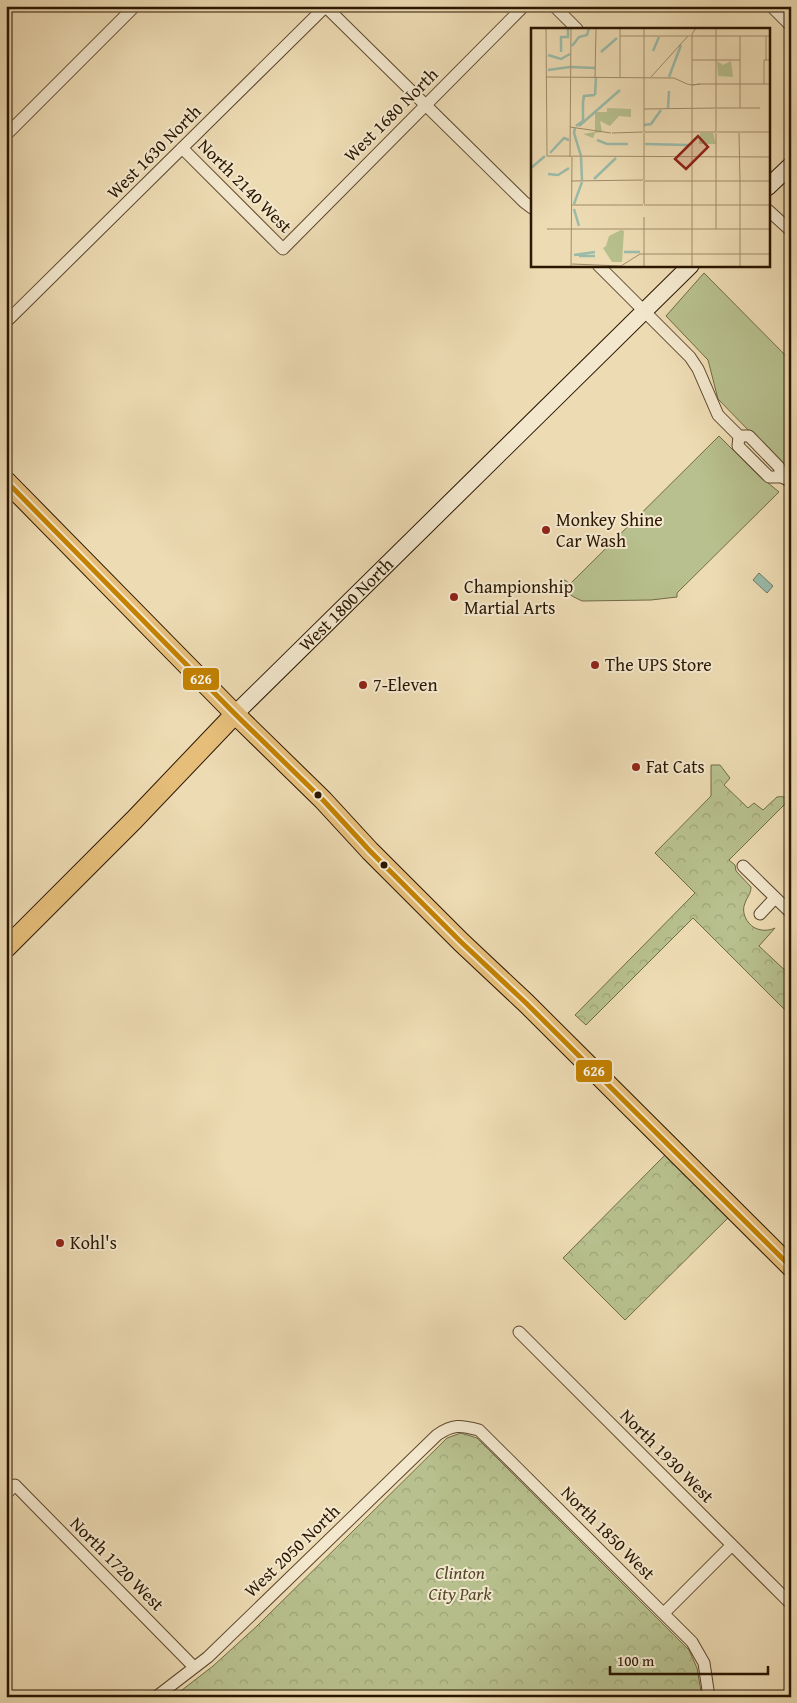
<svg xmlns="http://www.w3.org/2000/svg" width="797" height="1703" font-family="'Gentium Book Plus',serif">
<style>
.grass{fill:#b7c08e;stroke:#716b47}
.park{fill:url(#park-crowns);stroke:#716b47}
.water{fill:#9abbaa;stroke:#6e7966}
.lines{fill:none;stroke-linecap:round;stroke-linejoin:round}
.minor-casing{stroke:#5c472d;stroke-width:13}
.secondary-casing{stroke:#2b1600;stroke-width:18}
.primary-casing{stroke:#2b1600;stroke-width:21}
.minor{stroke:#f3e8ce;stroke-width:11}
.secondary{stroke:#f3e8ce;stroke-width:16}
.primary{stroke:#e6be7a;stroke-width:19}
.bus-1-casing{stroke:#f3e8ce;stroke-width:9}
.bus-1{stroke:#c48200;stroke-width:5}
.poi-dot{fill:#8f2418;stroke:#f3e8ce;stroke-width:2}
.bus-dot{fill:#2b1600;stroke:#f3e8ce;stroke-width:2}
.labels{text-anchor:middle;stroke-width:4;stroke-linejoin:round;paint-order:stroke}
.street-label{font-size:18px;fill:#2b1600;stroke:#f3e8ce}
.poi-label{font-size:18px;fill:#2b1600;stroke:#f3e8ce;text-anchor:start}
.park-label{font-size:18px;font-style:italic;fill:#55492b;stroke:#f3e8ce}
.inset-river{fill:none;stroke:#9abbaa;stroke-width:2.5}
.inset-road{fill:none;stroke:#9f8c6b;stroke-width:1}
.view{fill:#8f2418;fill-opacity:0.15;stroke:#8f2418;stroke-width:2.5}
.inset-edge{fill:none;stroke:#2b1600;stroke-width:2.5}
.line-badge{stroke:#f3e8ce;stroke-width:2}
.badge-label{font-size:14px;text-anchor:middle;font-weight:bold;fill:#fff}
</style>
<defs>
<pattern id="park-crowns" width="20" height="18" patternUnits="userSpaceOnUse" patternTransform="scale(1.25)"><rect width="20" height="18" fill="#b7c08e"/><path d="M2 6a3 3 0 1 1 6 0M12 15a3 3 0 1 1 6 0" fill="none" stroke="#9ea479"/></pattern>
</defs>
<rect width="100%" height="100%" fill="#eddbb3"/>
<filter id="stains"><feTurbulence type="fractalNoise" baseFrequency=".004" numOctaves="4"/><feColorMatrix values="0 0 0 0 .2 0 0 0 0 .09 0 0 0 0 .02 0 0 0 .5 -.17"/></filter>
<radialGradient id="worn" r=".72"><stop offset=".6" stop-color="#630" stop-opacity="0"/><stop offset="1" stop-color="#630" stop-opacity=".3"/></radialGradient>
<path class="grass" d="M704,273L791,361V471L787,470L718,399L708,360L666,316Z
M719,436L756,473L779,492L677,593V597L651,600L582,601L572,596L561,586V581L565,580L570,584Z"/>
<path class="park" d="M711,765H720L730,778L724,785L748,808L754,803L763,810L777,797C782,796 785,797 789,800L729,860L735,865L736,871L751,887C751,894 747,897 745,903C741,912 746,923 755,928C762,931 768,931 775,928L759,946L791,976V1006L786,1011L693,918L586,1025L575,1015L695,893L655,853L711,796Z
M667,1153L730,1216L625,1320L563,1258Z
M461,1433L477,1438L689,1650L697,1668L702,1697H173L213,1666L257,1626L447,1438Z"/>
<path class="water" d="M759,573L773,586L767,593L753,580Z"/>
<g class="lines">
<g class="minor-casing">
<path id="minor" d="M325,6L524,202L532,208
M554,6L577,29
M771,6L791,26
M6,135L135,6
M182,148L283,249L524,6
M768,210L791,231
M598,265L690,357L698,369L718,415L739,436H749L779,467L782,477
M6,322L326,6
M739,436L738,446L769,477H782L791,482
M743,866L791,913
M760,914L775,898
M519,1332L791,1604
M6,1494L15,1485L194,1667
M664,1613L732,1545
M156,1697L208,1657L437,1435C453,1424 460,1425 479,1430L692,1642L704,1663L709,1697"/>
</g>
<g class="secondary-casing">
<g id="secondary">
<path d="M768,187L791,165"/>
<path id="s1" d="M235,714L691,265"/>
</g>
</g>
<g class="primary-casing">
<path id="primary" d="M6,481L235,714L323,800L370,851L461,942L526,1003L791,1267
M6,948L134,820L235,714"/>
</g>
<use href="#minor" class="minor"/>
<use href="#secondary" class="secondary"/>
<use href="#primary" class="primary"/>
<g class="bus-1-casing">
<path id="bus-1" d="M6,481L235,714L323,800L370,851L461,942L526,1003L791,1267"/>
</g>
<use href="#bus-1" class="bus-1"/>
</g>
<g class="poi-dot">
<circle cx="546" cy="530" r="5"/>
<circle cx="454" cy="597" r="5"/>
<circle cx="595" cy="665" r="5"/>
<circle cx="363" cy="685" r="5"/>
<circle cx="636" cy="767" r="5"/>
<circle cx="60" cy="1243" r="5"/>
</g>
<g class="bus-dot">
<circle cx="318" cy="795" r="4.5"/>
<circle cx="384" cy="865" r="4.5"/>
</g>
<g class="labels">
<g class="street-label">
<text transform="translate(391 115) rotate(-45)" y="6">West 1680 North</text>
<text transform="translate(154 152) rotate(-45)" y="6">West 1630 North</text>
<text transform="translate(245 186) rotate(45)" y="6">North 2140 West</text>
<text dy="6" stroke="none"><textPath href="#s1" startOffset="156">West 1800 North</textPath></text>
<text transform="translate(667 1456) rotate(45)" y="6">North 1930 West</text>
<text transform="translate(608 1533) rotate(45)" y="6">North 1850 West</text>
<text transform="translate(292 1551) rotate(-44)" y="6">West 2050 North</text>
<text transform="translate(117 1564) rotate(45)" y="6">North 1720 West</text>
</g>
<g class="poi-label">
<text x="556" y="526">Monkey Shine<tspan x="556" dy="21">Car Wash</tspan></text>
<text x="464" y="593">Championship<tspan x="464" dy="21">Martial Arts</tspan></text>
<text x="605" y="671">The UPS Store</text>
<text x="373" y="691">7-Eleven</text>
<text x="646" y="773">Fat Cats</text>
<text x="70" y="1249">Kohl's</text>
</g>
<g class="park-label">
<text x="460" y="1579">Clinton<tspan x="460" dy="21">City Park</tspan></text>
</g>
</g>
<g transform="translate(531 28)">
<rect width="239" height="239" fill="#eddbb3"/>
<path d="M186,33L192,37L200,33L202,49L187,48ZM76,80L100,81V89L88,88L79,98L69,93L71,104L64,105L62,110L52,106L64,104V84H76ZM90,202L93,203L91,234H81L72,220L75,218L78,208Z" fill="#b7c08e"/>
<path d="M169,105H182L185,116H168Z" fill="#b7c08e"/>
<path class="inset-river" d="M41,18L48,9L56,7L58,0M122,23L128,9M30,24V9H37V0M70,24L86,10M17,27L30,31L39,26M40,39L64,40M17,42L39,39M138,49L150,17M64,67L65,49M52,74L53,68L64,67M137,80L138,63M113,97L120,96L130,82M45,98L52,93V74M48,98L89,62M44,100L43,105L50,128M66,112L76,116H97M114,116L157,117M19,125L33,110L38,112M50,129L51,152M0,140L14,128M17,146L27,147L38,140M63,151L85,130M43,176L51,154M43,181L48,198M93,224H109M43,227L64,224M48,228H64"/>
<path class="inset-road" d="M15,0L16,128L239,129M185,0V80M89,8H161M161,8H199M199,8H239M209,8V80M161,32H209M235,32V8M239,44V68M15,49L143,50L156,56L161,57L169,56L161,57M64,49L65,0M89,49V0M113,49V0M120,49L157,8M169,56H239M233,56V32H239M185,80H229M113,81L185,80M39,99L80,105M113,104H185M113,104V49M185,104V81M186,104H239M81,105L112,104M113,105V152M208,105L209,153M39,129L40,0M40,153L112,152M113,153H209M209,153V201M209,153H239M113,176V153M40,177H112M113,177H239M16,201H40M40,201H239M185,201V105M41,236L90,238L109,226H239M40,238L41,129M113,238V189M161,238V6L165,0M209,238V201"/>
<path class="view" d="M167,108L177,119L155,141L144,131Z"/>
<rect width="239" height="239" class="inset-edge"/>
</g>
<g class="line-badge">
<rect x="182" y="667" width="38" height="24" rx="5" fill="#c48200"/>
<rect x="575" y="1059" width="38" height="24" rx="5" fill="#c48200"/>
</g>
<g class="badge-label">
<text x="201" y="684">626</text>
<text x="594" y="1076">626</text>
</g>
<rect width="797" height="1703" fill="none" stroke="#eddbb3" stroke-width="25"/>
<rect x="8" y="8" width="782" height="1688" fill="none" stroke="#2b1600" stroke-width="2.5"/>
<rect x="12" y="12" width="772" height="1678" fill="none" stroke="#2b1600"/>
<path d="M610 1666v8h158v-8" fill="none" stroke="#2b1600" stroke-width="2.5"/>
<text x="617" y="1666" font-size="15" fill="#2b1600" stroke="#f3e8ce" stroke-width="4" paint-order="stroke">100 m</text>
<rect width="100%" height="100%" filter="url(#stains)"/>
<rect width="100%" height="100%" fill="url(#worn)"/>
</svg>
